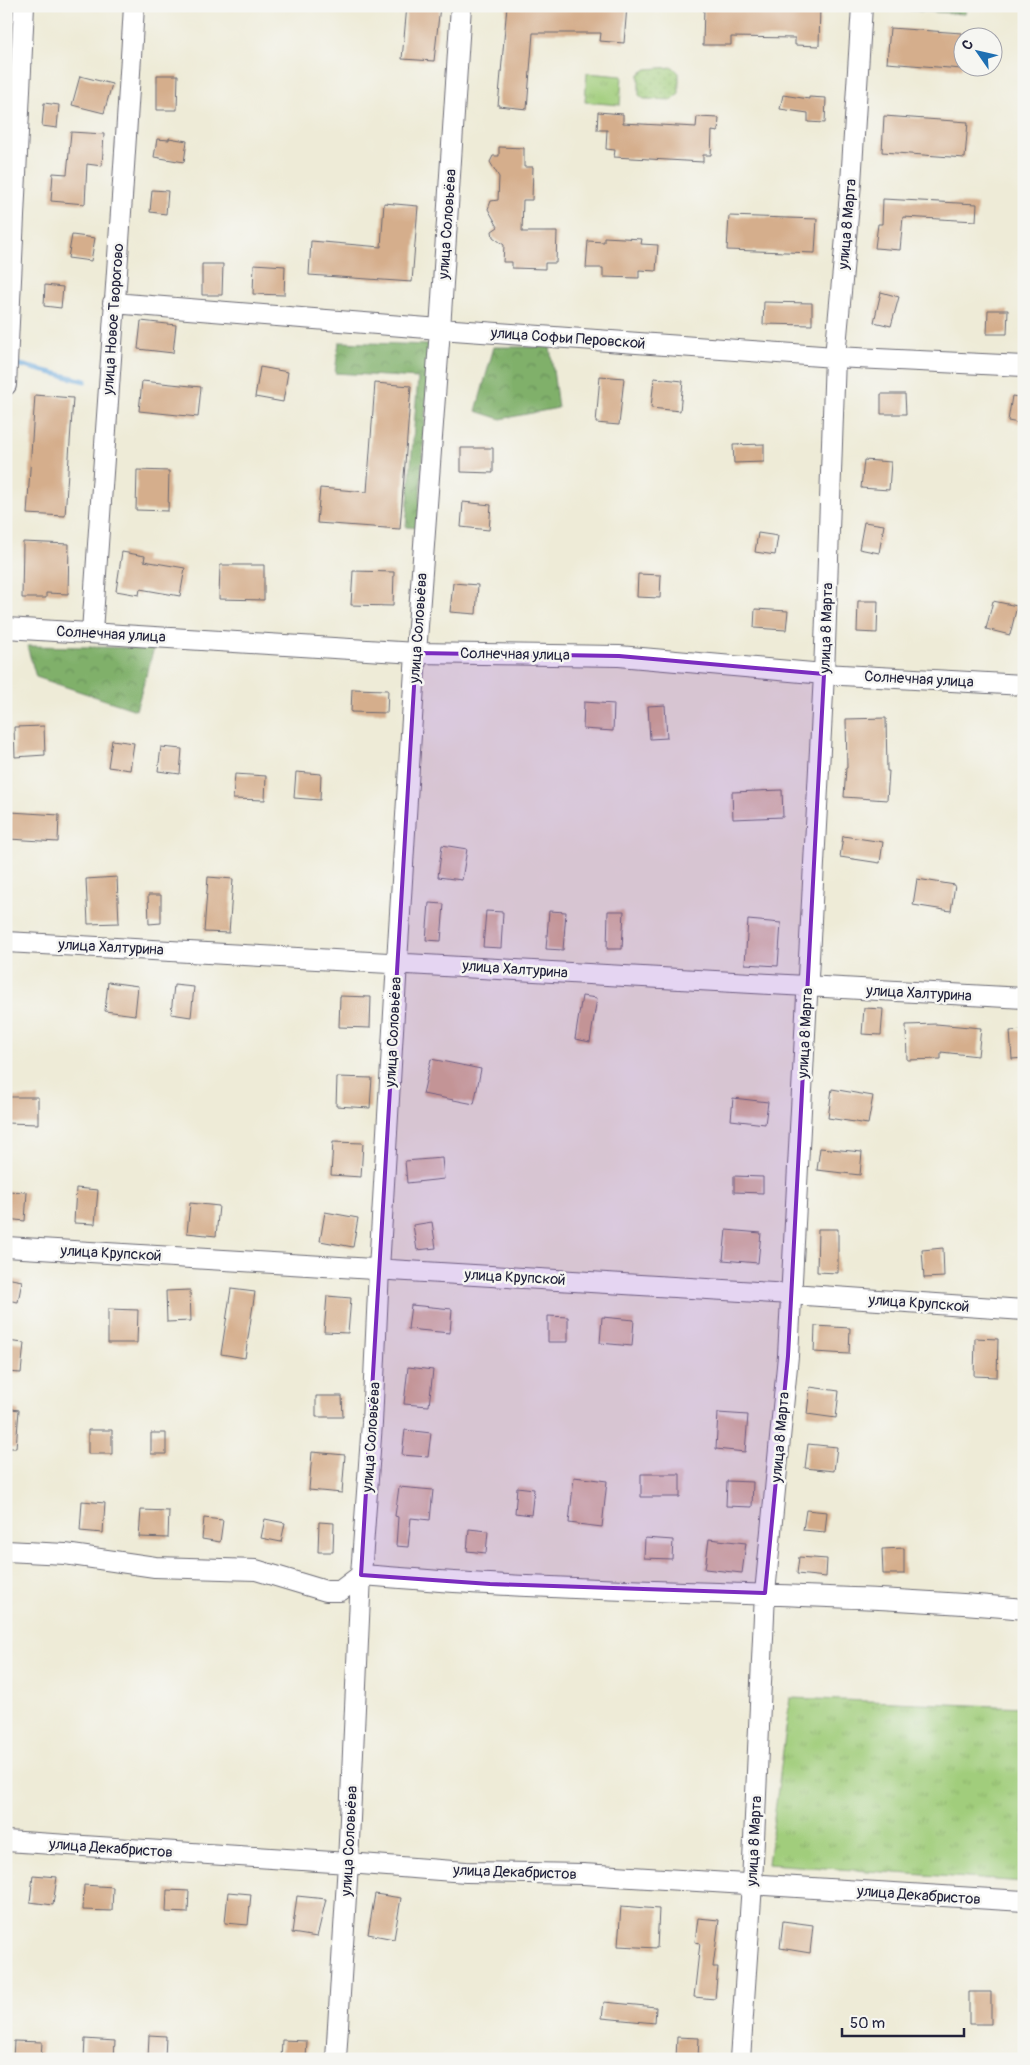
<svg xmlns="http://www.w3.org/2000/svg" width="1030" height="2065" font-family="Pangolin,sans-serif">
<style>
.grass{fill:url(#grass-dots);stroke:#62785b}
.forest{fill:url(#forest-crowns);stroke:#516953}
.park{fill:url(#park-tufts);stroke:#62785b}
.lines{fill:none;stroke-linecap:round;stroke-linejoin:round}
.stream{stroke:#6ba9dd;stroke-width:5}
.building{fill:#d5ae8c}
.minor-casing{stroke:#696872;stroke-width:22}
.minor{stroke:#fff;stroke-width:20}
.marked{fill:#7b2cbf;fill-opacity:0.2;stroke:#7b2cbf;stroke-width:4;stroke-linejoin:round}
.labels{text-anchor:middle;stroke-width:5;stroke-linejoin:round;paint-order:stroke}
.street-label{font-size:15px;fill:#22223b;stroke:#f6f6f2}
</style>
<defs>
<pattern id="grass-dots" width="8" height="8" patternUnits="userSpaceOnUse" patternTransform="scale(1.25)"><rect width="8" height="8" fill="#a1cd7b"/><path d="M2 2h.1M6 6h.1" fill="none" stroke="#8ab06b" stroke-width="1.8" stroke-linecap="round"/></pattern>
<pattern id="forest-crowns" width="20" height="18" patternUnits="userSpaceOnUse" patternTransform="scale(1.25)"><rect width="20" height="18" fill="#80b06b"/><path d="M2 6a3 3 0 1 1 6 0M12 15a3 3 0 1 1 6 0" fill="none" stroke="#688f59"/></pattern>
<pattern id="park-tufts" width="24" height="20" patternUnits="userSpaceOnUse" patternTransform="scale(1.25)"><rect width="24" height="20" fill="#a1cd7b"/><path d="M3 7l-1-3M5 7V3M7 7l1-3M15 17l-1-3M17 17v-4M19 17l1-3" fill="none" stroke="#8ab06b"/></pattern>
</defs>
<rect width="100%" height="100%" fill="#f6f6f2"/>
<filter id="ink" filterUnits="userSpaceOnUse"><feTurbulence type="fractalNoise" baseFrequency=".02" numOctaves="2"/><feDisplacementMap in="SourceGraphic" scale="10" xChannelSelector="R" yChannelSelector="G"/><feConvolveMatrix kernelMatrix="1 2 1 2 8 2 1 2 1" color-interpolation-filters="sRGB"/></filter>
<filter id="wash" filterUnits="userSpaceOnUse"><feTurbulence type="fractalNoise" baseFrequency=".0096" numOctaves="4" result="noise"/><feDisplacementMap in="SourceGraphic" scale="20" xChannelSelector="R" yChannelSelector="G"/><feGaussianBlur stdDeviation="1.12" result="paint"/><feColorMatrix in="noise" values="0 0 0 0 0 0 0 0 0 0 0 0 0 0 0 0 0 1.4 0 .05"/><feComposite in="paint" operator="in"/></filter>
<g filter="url(#wash)">
<rect width="100%" height="100%" fill="#eeebd7"/>
<path class="grass" d="M673,67L679,73V94L673,100L644,99L639,95V74L647,69Z"/>
<path class="forest" d="M895,6H967L965,14L895,9Z
M339,342L430,345L418,528L406,527L418,378L335,373Z
M494,347H550L558,408L501,419L476,411Z
M27,646L154,648L136,710L36,677Z"/>
<path class="park" d="M587,73L622,76L620,105L585,102Z
M790,1698L1024,1707V1882L768,1864Z"/>
<g class="lines">
<path class="stream" d="M12,363L85,381"/>
</g>
<g id="blocks">
<path class="building" d="M407,6H440L434,61L402,59Z
M507,6H627L624,43L600,41L601,33H533L527,109L498,106Z
M704,6H820L819,46L795,45V38L731,37V45H703Z
M890,28L962,33V69L887,63Z
M157,75H178L177,110H157Z
M80,76L112,84L104,113L72,105Z
M783,95L809,99V97L826,98L825,123L808,122V113L780,109Z
M44,103L59,105L57,128L42,126Z
M598,112L623,114V123L696,127L697,117L719,118L718,132L712,131L711,155H703V162L614,157L615,150L606,149L607,130H597Z
M884,116L968,122L965,158L882,152Z
M71,132L104,134L102,166L87,164L85,204L51,201L53,173L67,174Z
M169,138L187,141L184,162L154,157L157,139L169,140Z
M499,147L524,148V167H533L532,200H523L522,232H557L556,263H545V269L512,268V262H503L504,245L493,237L492,231L498,227L488,209L491,201L498,200L499,177L490,162L493,156H499Z
M152,190L168,191L166,214L150,212Z
M883,199L977,204L976,221L903,217L900,250L875,248L878,224H882Z
M384,203L418,206L412,282L309,275L311,241L381,247Z
M729,216L817,219L815,253L727,250Z
M72,235L95,238L91,261L68,258Z
M604,237L642,239L641,244L658,245L656,271L639,270V278L603,277V268H586L588,241L604,242Z
M202,264H223L222,295H202Z
M254,264L285,266L284,295L253,294Z
M45,285L63,287L61,308L44,306Z
M881,292L899,297L891,326L874,322Z
M764,302L812,303V325L763,324Z
M988,310H1008L1007,334H987Z
M141,321L176,325L173,353L138,349Z
M260,367L288,372L283,402L255,397Z
M600,376L624,378L619,425L596,423Z
M654,378L683,381L680,411L651,408Z
M142,381L201,387L198,417L139,411Z
M375,383L411,386L400,529L317,523L320,488L367,492Z
M881,394H905L906,414H881Z
M35,395L73,398L65,516L27,514Z
M1012,396L1024,398V424L1008,421Z
M764,444V462L734,463L733,445Z
M461,448H493V473L461,472Z
M864,460L891,462L889,490L861,488Z
M137,470L169,471L168,511L136,510Z
M463,502L491,505L489,530L461,527Z
M864,522L884,525L879,553L859,549Z
M758,533L778,536L775,555L755,552Z
M23,542L69,544L68,594L46,593V598H22Z
M122,552L145,556L144,561L185,568L180,596L140,589L139,595L116,591Z
M220,565H264V600L219,599Z
M353,571L394,572L393,606L351,605Z
M638,574L661,575L660,598L637,597Z
M453,583L478,585L476,614L450,612Z
M858,601H878L877,633L857,632Z
M993,601L1017,606L1010,635L986,629Z
M755,609L788,611L786,630L754,628Z
M352,689L388,690L387,713L351,712Z
M584,702L614,704L613,731L583,729Z
M665,705L667,738L650,739L648,706Z
M886,718L887,771H889L887,800L844,797L846,768H847L846,719Z
M44,726L45,755L15,757L14,727Z
M112,740L134,743L130,770L108,767Z
M161,747L182,749L180,774L158,771Z
M296,772L321,774L320,800L294,798Z
M235,774L266,776L265,800L233,799Z
M782,790L783,817L733,819L732,792Z
M11,812L59,815L58,842L9,839Z
M843,836L883,842L880,863L840,857Z
M442,845L467,849L462,880L438,877Z
M117,877L119,923L88,924L86,879Z
M208,877L233,879L229,933L204,932Z
M917,879L955,885L951,911L913,905Z
M148,895H161V923L149,924Z
M429,903L444,904L441,941L426,940Z
M486,911L503,912L501,948L483,947Z
M549,911L566,912L563,950L546,949Z
M608,911H624L622,949H607Z
M748,920L781,923L778,966L745,964Z
M108,982L138,986L135,1015L105,1011Z
M174,985L194,987L191,1017L171,1014Z
M340,996L371,997L370,1028L339,1027Z
M582,996L597,998L590,1042L575,1039Z
M864,1008L883,1009L881,1035L862,1034Z
M936,1024L981,1028L978,1056L941,1052V1059L907,1060L906,1025Z
M1024,1030V1058L1012,1059L1010,1031Z
M431,1059L481,1069L474,1104L423,1094Z
M337,1077L372,1078L370,1108L336,1106Z
M832,1089L873,1096L868,1124L828,1118Z
M6,1097H38V1124L6,1123Z
M733,1098L768,1102L765,1124L731,1120Z
M333,1142L363,1143L361,1177L331,1175Z
M820,1148L862,1152L860,1175L817,1170Z
M442,1158L444,1179L407,1183L405,1161Z
M734,1176L763,1177V1193L734,1192Z
M76,1188L98,1190L95,1224L74,1223Z
M6,1191L27,1192L25,1221L6,1219Z
M190,1203L219,1206L216,1236L187,1233Z
M325,1212L358,1218L353,1247L320,1241Z
M432,1222L436,1248L417,1250L413,1225Z
M818,1229H838V1273L817,1272Z
M726,1230L761,1233L758,1263L723,1260Z
M943,1248L944,1277L924,1278L922,1250Z
M6,1278L22,1281L18,1302L6,1300Z
M231,1289L255,1292L245,1358L221,1354Z
M190,1290L191,1321L167,1322L166,1291Z
M327,1296L351,1298L348,1333L324,1332Z
M411,1305L452,1309L450,1333L408,1329Z
M108,1309L138,1310L137,1343H108Z
M548,1316L568,1317V1342H548Z
M602,1317L634,1320L632,1346L600,1343Z
M815,1326L850,1328L849,1354L814,1352Z
M975,1338L998,1339L997,1377L974,1376Z
M6,1341L24,1343L21,1373L6,1372Z
M408,1367L433,1370L429,1406L404,1404Z
M810,1387L839,1391L836,1418L807,1414Z
M316,1396H342L343,1417H316Z
M6,1408L19,1410L16,1448H6Z
M718,1413L748,1415L745,1452L716,1449Z
M88,1430H112V1454H88Z
M405,1430L431,1433L428,1457L402,1455Z
M151,1433H166V1454H151Z
M808,1444L837,1447L834,1471L805,1468Z
M312,1452L345,1455L342,1493L309,1490Z
M641,1474H680V1497H641Z
M574,1477L607,1481L602,1527L569,1523Z
M727,1481L753,1482L752,1507L726,1506Z
M399,1487L433,1490L430,1520L411,1518L408,1547L396,1546L398,1517L395,1516Z
M517,1487L534,1489L531,1515L515,1513Z
M82,1501L105,1503L103,1533L80,1531Z
M141,1510L169,1511L168,1538L139,1537Z
M806,1510L827,1512L825,1532L803,1530Z
M204,1518L223,1520L220,1542L202,1539Z
M265,1519L285,1523L281,1542L261,1538Z
M319,1522L334,1523L333,1552H318Z
M469,1529L488,1531L486,1553L467,1551Z
M645,1538L673,1540L672,1559L644,1558Z
M709,1539L746,1543L742,1573L705,1569Z
M904,1548V1574H883L882,1549Z
M799,1557L827,1559L826,1577L797,1574Z
M33,1875L57,1877L53,1905L30,1902Z
M84,1885L113,1887L112,1911L83,1910Z
M167,1890L189,1891L188,1913L166,1912Z
M228,1892L251,1894L248,1925L225,1923Z
M375,1894L401,1898L394,1939L368,1934Z
M297,1896L326,1899L317,1937L292,1933Z
M621,1906L659,1909L657,1948L618,1946Z
M698,1918L719,1920L713,1967H718L715,1999L694,1997L700,1943L695,1942Z
M783,1921L813,1925L810,1953L780,1948Z
M969,1992H991V2024H969Z
M604,2002L656,2007L655,2023L602,2018Z
M149,2035L166,2036L165,2059H148Z
M677,2037L699,2038L698,2059H676Z
M85,2039L115,2041L114,2059H84Z
M282,2040L307,2041L306,2059H281Z
M14,2041L42,2042L41,2059H13Z"/>
</g>
</g>
<g filter="url(#ink)">
<use href="#blocks" fill-opacity="0" stroke="#696872" stroke-width="1"/>
<g class="lines">
<g class="minor-casing">
<path id="minor" d="M113,303L440,329L835,357L1024,366
M6,385L24,6
M6,628L416,653L619,656L824,674L1024,685
M92,632C106,424 122,215 134,6
M6,942L1024,998
M6,1247L791,1294L1024,1310
M6,1551L65,1554L155,1567L256,1570L326,1591H340L361,1575C404,1578 447,1582 490,1584C668,1594 846,1593 1024,1609
M6,1841L348,1863L466,1872L583,1874L1024,1901
M336,2059L348,1863L361,1575L372,1423L379,1269L397,962L416,653L440,329L461,6
M740,2059L752,1884L765,1593L788,1356L824,674L835,357L851,183L862,6"/>
</g>
<use href="#minor" class="minor"/>
</g>
</g>
<path class="marked" d="M416,653L619,656L824,674L788,1356L765,1593L490,1584L361,1575Z"/>
<g class="labels">
<g class="street-label">
<text transform="translate(447 224) rotate(-86)" y="5">улица Соловьёва</text>
<text transform="translate(847 224) rotate(-85)" y="5">улица 8 Марта</text>
<text transform="translate(113 319) rotate(-86)" y="5">улица Новое Творогово</text>
<text transform="translate(568 338) rotate(4)" y="5">улица Софьи Перовской</text>
<text transform="translate(418 628) rotate(-86)" y="5">улица Соловьёва</text>
<text transform="translate(826 628) rotate(-88)" y="5">улица 8 Марта</text>
<text transform="translate(111 634) rotate(3)" y="5">Солнечная улица</text>
<text transform="translate(515 654) rotate(1)" y="5">Солнечная улица</text>
<text transform="translate(919 679) rotate(3)" y="5">Солнечная улица</text>
<text transform="translate(111 947) rotate(3)" y="5">улица Халтурина</text>
<text transform="translate(515 969) rotate(4)" y="5">улица Халтурина</text>
<text transform="translate(919 993) rotate(3)" y="5">улица Халтурина</text>
<text transform="translate(393 1032) rotate(-87)" y="5">улица Соловьёва</text>
<text transform="translate(805 1033) rotate(-87)" y="5">улица 8 Марта</text>
<text transform="translate(111 1253) rotate(3)" y="5">улица Крупской</text>
<text transform="translate(515 1277) rotate(3)" y="5">улица Крупской</text>
<text transform="translate(919 1303) rotate(4)" y="5">улица Крупской</text>
<text transform="translate(371 1437) rotate(-86)" y="5">улица Соловьёва</text>
<text transform="translate(780 1437) rotate(-85)" y="5">улица 8 Марта</text>
<text transform="translate(349 1841) rotate(-87)" y="5">улица Соловьёва</text>
<text transform="translate(754 1841) rotate(-87)" y="5">улица 8 Марта</text>
<text transform="translate(111 1848) rotate(4)" y="5">улица Декабристов</text>
<text transform="translate(515 1872) rotate(2)" y="5">улица Декабристов</text>
<text transform="translate(919 1895) rotate(4)" y="5">улица Декабристов</text>
</g>
</g>
<rect width="1030" height="2065" fill="none" stroke="#f6f6f2" stroke-width="25"/>
<g transform="translate(978 52) rotate(304)"><circle r="24" fill="#f6f6f2" stroke="#a1a1a9"/>
<path d="M0-4L9 19L0 12L-9 19Z" fill="#1f6fb2"/>
<text y="-8" font-size="14" font-weight="bold" text-anchor="middle" fill="#22223b">С</text>
</g>
<path d="M842 2028v8h122v-8" fill="none" stroke="#22223b" stroke-width="2.5"/>
<text x="850" y="2028" font-size="15" fill="#22223b" stroke="#f6f6f2" stroke-width="4" paint-order="stroke">50 m</text>
</svg>
